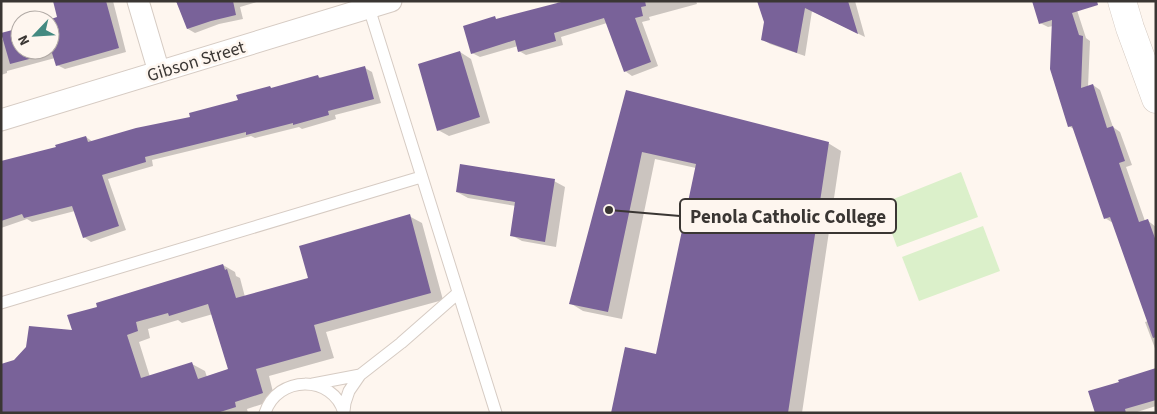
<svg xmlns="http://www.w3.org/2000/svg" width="1157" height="414" font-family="'Source Sans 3',sans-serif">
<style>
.green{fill:#dbf0ca}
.shadow{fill:#0003;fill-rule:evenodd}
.building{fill:#796299;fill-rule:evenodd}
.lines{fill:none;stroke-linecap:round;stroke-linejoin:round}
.lane-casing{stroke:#d6cbc3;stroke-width:13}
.street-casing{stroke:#d6cbc3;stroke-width:23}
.secondary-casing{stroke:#d6cbc3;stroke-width:29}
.lane{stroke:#fff;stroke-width:11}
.street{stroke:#fff;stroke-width:21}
.secondary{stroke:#fff;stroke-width:28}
.labels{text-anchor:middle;stroke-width:5;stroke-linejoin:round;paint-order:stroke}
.street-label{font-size:18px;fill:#3a3633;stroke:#fef6ef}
.leader{fill:none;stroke:#3a3633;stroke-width:2}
.callout-dot{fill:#3a3633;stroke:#fef6ef;stroke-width:2}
.callout{fill:#fef6ef;stroke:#3a3633;stroke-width:2}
.callout-label{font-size:19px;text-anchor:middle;font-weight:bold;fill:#3a3633}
</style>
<rect width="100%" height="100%" fill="#fef6ef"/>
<path class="green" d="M961,172L978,217L897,247L881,204Z
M983,226L1000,271L919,301L902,257Z"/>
<path class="shadow" d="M55,1H113L126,52L65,69L57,65L55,58L7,71V73L1,75V40L20,35V50H50V21L59,18Z
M176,1H260L240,7L243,19L219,24L195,33L188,29Z
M557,1H696L697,4L649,17L650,20L642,22L658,66L632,76L625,71L607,23L561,37L563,45L526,55L519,51L518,46L480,57L472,53L494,18L498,20L558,4Z
M758,1H855L865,37L812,11L805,56L770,44L762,39L765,22Z
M1074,1L1086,38L1090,41L1088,87L1093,85L1100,90L1113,127L1120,132L1132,165L1126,167L1145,221L1147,220L1156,227V351L1145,322L1148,321L1113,223L1105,218L1075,130L1069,126L1053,26L1048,27L1040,23Z
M460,52L471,59L490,123L449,136L438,130Z
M365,68L372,72L381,103L335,115L336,119L302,129L299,127L255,138L251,136L152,160L153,166L108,179L126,230L91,242L84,237L75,211L32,222L27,219L1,228V164L57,148L86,137L93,142L192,118L239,101L270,87L273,89L318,76L322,79Z
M627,91L828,143L841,151L802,413H612L657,355L696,168L655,159L622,319L583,311L570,303Z
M554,181L565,187L556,247L522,241L511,235L516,206L468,198L457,192Z
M409,216L422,223L443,300L326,332L334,358L269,376L275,400L247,409L248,413H1L15,361L73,331L98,308L223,265L235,272L236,276L240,278L245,297L310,279ZM213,314L230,370L207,377L205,371L192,364L150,377L139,342L150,338L148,329L178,320L182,323Z
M1156,369V406L1134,413H1096Z"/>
<path class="building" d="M53,1H106L119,48L56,66L52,53L10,64L1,33L20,28V50H50V20H48L57,17Z
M176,1H233L236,15L211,21L187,29Z
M565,1H645L646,6L641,7L643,16L635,18L651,62L624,72L604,18L554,33L556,41L518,52L515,40L471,54L463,26L495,16L496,19Z
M757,1H848L858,34L805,8L797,53L761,40L764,22Z
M1032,1H1097L1098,5L1072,13L1079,35L1083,36L1081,88L1093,84L1107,128L1113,126L1125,161L1119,163L1139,222L1148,219L1156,241V337L1153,338L1110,217L1104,219L1072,126L1068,127L1050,69L1052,20L1039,24Z
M460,51L480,117L437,131L418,64Z
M365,66L374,99L328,111L329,115L293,125V123L246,135V132L145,157L146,162L102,175L119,226L83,238L72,206L24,218L22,214L1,221V161L56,147L55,145L86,136L88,142L136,128L190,117L189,113L238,100L236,95L270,86L271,88L318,75L319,78Z
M626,90L829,142L788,413H611L625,347L656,354L696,164L642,152L608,312L569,304Z
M460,164L555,179L545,242L510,236L515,202L456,192Z
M410,214L431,293L314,325L321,351L256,369L263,393L235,402L236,407L217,413H1V364L14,360L26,347L29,326L72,330L67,315L97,307L96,303L223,264L225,270L227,269L236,298L308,278L299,246ZM208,304L228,369L198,379L192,362L141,378L127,335L138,331L136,322L168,313L169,316Z
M1156,368V400L1125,409L1126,413H1095L1088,391L1119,382L1118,380Z"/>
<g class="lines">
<g class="lane-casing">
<path id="lane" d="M369,8L496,413
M1,303L421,177
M313,384L360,375
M344,411L345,403L349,391L360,375L401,343L458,293
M265,413C277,375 333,374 344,413"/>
</g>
<g class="street-casing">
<path id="street" d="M138,1L159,72
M1,120L391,1"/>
</g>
<g class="secondary-casing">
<path id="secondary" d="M1122,1L1130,28L1156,99"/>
</g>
<use href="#lane" class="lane"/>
<use href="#street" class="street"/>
<use href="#secondary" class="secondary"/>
</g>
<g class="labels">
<g class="street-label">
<text transform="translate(196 61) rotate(-17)" y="6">Gibson Street</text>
</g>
</g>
<path class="leader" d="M609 210L680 216"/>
<circle class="callout-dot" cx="609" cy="210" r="5"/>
<rect class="callout" x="680" y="199" width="216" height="34" rx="5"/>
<g class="callout-label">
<text x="788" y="223">Penola Catholic College</text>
</g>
<rect width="1157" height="414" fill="none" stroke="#3a3633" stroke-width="5"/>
<g transform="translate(35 35) rotate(245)"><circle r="24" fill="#fef6ef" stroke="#b0a9a4"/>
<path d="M0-4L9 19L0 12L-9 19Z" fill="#448a81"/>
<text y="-8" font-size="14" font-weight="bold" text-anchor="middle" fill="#3a3633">N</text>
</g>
</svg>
